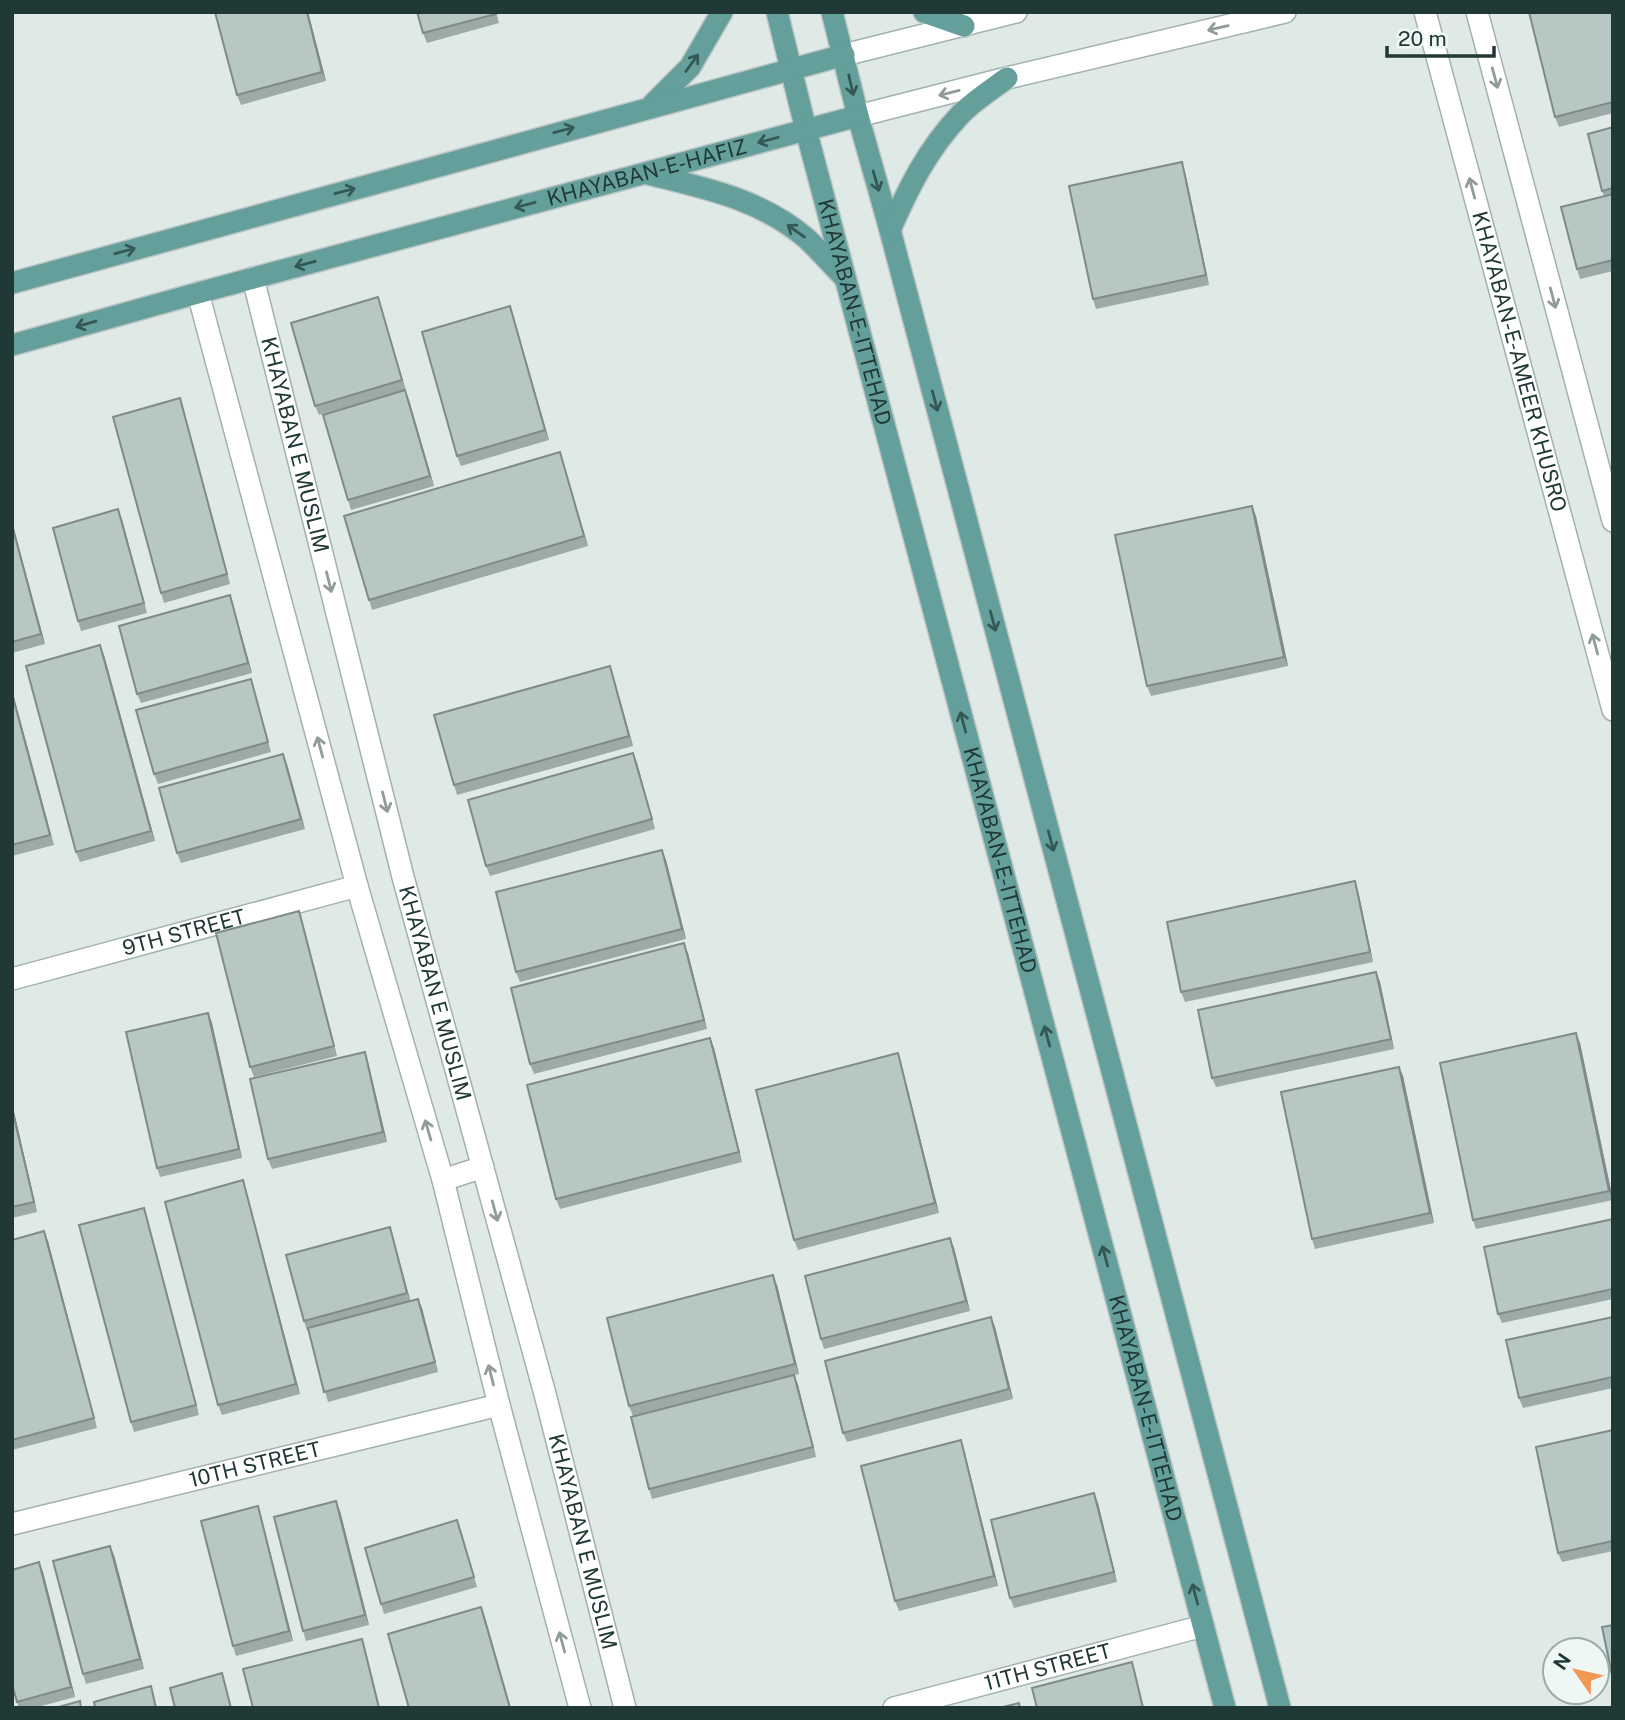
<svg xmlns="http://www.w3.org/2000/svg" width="1625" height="1720" font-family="'Public Sans',sans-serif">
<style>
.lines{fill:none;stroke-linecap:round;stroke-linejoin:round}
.minor-casing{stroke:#a2b1af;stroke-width:24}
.major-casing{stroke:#bcc4c3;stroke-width:24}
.minor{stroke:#fff;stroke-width:21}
.major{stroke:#649f9b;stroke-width:21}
.wall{fill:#9daba8}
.shaded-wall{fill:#808b88}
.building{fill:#b7c7c3;stroke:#808b88;stroke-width:2}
.oneway{stroke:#909c9b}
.oneway2{stroke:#345855}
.labels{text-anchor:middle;stroke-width:5;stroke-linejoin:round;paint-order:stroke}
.street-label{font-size:21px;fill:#203937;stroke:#eff7f4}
</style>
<rect width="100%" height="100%" fill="#dfeae7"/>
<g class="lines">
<g class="minor-casing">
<g id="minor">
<path id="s1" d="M1425,12L1613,710"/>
<path d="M1477,12L1613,521"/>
<path d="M844,55L1016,12"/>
<path d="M858,116L1007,78L1285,12"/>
<path id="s2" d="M253,278L403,877L545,1394L625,1708"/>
<path d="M198,293L357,886L443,1180L499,1405L580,1708"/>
<path id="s3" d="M12,979L357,886"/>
<path d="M443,1180L483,1167"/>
<path id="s4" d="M12,1524L499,1405"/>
<path id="s5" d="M894,1708L1203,1626"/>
</g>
</g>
<g class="major-casing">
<g id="major">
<path id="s6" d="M777,12L806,130L1225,1708"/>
<path d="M832,12L858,116L890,230L1280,1708"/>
<path d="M924,12L964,26"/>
<path d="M653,104L690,67L722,12"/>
<path d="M648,174C705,188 760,199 806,238C819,250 831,264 844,277"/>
<path d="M890,230C909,187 927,150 960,115C973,101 991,90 1007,78"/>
<path d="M12,283L844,55"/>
<path id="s7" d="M12,345L198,293L858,116"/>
</g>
</g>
<use href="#minor" class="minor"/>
<use href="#major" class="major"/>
</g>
<path class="wall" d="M308,12L326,81L241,105L237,95Z
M496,12L499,23L427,43L423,33Z
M1613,12V113L1559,127L1555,117Z
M1613,127V271L1580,279L1577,269L1604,196L1602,191Z
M1185,172L1209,285L1096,309L1093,299Z
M378,297L406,390L319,415L315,406Z
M510,306L549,440L461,466L457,456Z
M409,400L434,486L351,510L348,500Z
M183,408L230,584L164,603L161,593Z
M563,462L588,546L372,610L369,600Z
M1252,506L1256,516L1288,666L1151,696L1147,686Z
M118,509L147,613L81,631L78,621Z
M12,524L45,644L12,653Z
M230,595L252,673L141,703L137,694Z
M104,655L155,841L80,862L76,852Z
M613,675L633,746L457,795L454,785Z
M251,679L271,752L158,784L154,774Z
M12,690L54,845L12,856Z
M283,754L305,829L181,863L177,853Z
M637,763L655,829L490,876L486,866Z
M662,850L666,860L686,939L520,982L516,972Z
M1358,891L1373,962L1185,1002L1181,992Z
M299,911L302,920L337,1056L254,1077L250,1067Z
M688,953L707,1029L534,1074L530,1064Z
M1376,972L1380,982L1394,1049L1216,1087L1212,1078Z
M208,1013L212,1023L242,1158L160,1177L157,1168Z
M1576,1033L1580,1043L1613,1200L1476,1229L1473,1220Z
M714,1048L742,1162L560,1209L556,1199Z
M368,1062L387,1142L272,1169L268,1159Z
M901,1063L939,1213L798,1250L794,1240Z
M1399,1067L1403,1076L1434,1223L1315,1249L1312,1239Z
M12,1103L37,1212L12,1218Z
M246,1190L300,1394L222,1415L218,1405Z
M147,1218L199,1415L134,1432L131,1422Z
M1613,1219V1299L1502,1323L1498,1314Z
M390,1227L410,1301L418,1299L422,1308L438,1372L328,1402L308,1331H307L304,1321Z
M950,1238L954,1248L970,1311L824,1349L821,1339Z
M12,1240L48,1241L97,1428L12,1450Z
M777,1285L799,1374L633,1416L629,1406Z
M991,1317L995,1327L1013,1399L847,1442L843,1433Z
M1613,1317V1388L1523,1408L1519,1398Z
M794,1375L798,1385L816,1457L652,1499L649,1489Z
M1613,1430V1551L1562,1562L1558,1553Z
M964,1450L998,1586L899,1611L895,1601Z
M336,1501L340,1511L369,1625L306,1641L303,1631Z
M1098,1503L1117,1582L1014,1608L1010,1598Z
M258,1506L261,1516L293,1641L236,1656L233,1646Z
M461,1530L477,1587L384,1614L381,1604Z
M114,1555L144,1669L86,1684L83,1674Z
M39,1562L43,1572L75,1697L34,1708H19L17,1702Z"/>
<path class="shaded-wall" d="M307,12H308L326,81L322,72Z
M1182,162L1185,172L1209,285L1206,275Z
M510,306L513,316L549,440L545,430Z
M405,390L409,400L434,486L430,476Z
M180,398L183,408L230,584L227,574Z
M560,452L563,462L588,546L584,536Z
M1252,506L1256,516L1288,666L1284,657Z
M118,509L122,519L147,613L144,603Z
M12,524L14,529L45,644L41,634Z
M230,595L233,605L252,673L248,663Z
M100,645L104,655L155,841L151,831Z
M610,666L613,675L633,746L629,736Z
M12,690L54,845L12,694Z
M633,753L637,763L655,829L652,819Z
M283,754L287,764L305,829L301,819Z
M662,850L666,860L686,939L682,929Z
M1355,881L1358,891L1373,962L1370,952Z
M299,911L302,920L337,1056L334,1046Z
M684,943L688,953L707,1029L704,1020Z
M1376,972L1380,982L1394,1049L1391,1039Z
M208,1013L212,1023L242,1158L239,1149Z
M1576,1033L1580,1043L1613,1200L1609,1191Z
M710,1038L714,1048L742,1162L739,1152Z
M365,1052L368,1062L387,1142L383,1132Z
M898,1053L901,1063L939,1213L935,1203Z
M1399,1067L1403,1076L1434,1223L1430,1213Z
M12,1103L37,1212L34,1202L12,1109Z
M243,1180L246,1190L300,1394L296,1384Z
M144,1208L147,1218L199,1415L196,1405Z
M390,1227L393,1237L411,1303L407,1293Z
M44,1231L48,1241L97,1428L94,1418Z
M950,1238L954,1248L970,1311L966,1301Z
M773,1275L777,1285L799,1374L795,1364Z
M418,1299L422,1308L438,1372L435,1362Z
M991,1317L995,1327L1013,1399L1009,1389Z
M794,1375L798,1385L816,1457L813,1447Z
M961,1440L964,1450L998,1586L994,1576Z
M1094,1493L1098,1503L1117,1582L1114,1572Z
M336,1501L340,1511L369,1625L365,1615Z
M258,1506L261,1516L293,1641L289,1631Z
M110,1546L114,1555L144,1669L140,1659Z
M39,1562L43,1572L75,1697L71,1687Z
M481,1607L485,1617L511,1708H510Z
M362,1639L365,1648L380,1708H379Z
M1132,1662L1135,1672L1144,1708H1143Z"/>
<path class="building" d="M215,12H307L322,72L237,95Z
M417,12H495L496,14L423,33Z
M1529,12H1613V102L1555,117Z
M1613,127V188L1602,191L1588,134Z
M1182,162L1206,275L1093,299L1069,186Z
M1613,194V260L1577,269L1561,207Z
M378,297L402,380L315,406L291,323Z
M510,306L545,430L457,456L422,332Z
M405,390L430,476L348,500L323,415Z
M180,398L227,574L161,593L113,417Z
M560,452L584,536L369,600L344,516Z
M1252,506L1284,657L1147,686L1115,535Z
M118,509L144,603L78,621L53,528Z
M12,525L41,634L12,642Z
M230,595L248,663L137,694L119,626Z
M100,645L151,831L76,852L26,666Z
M610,666L629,736L454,785L434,715Z
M251,679L268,742L154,774L136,710Z
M12,694L50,835L12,845Z
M633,753L652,819L486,866L468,800Z
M283,754L301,819L177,853L159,788Z
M662,850L682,929L516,972L496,892Z
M1355,881L1370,952L1181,992L1167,922Z
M299,911L334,1046L250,1067L216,933Z
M684,943L704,1020L530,1064L511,988Z
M1376,972L1391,1039L1212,1078L1198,1010Z
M208,1013L239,1149L157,1168L126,1032Z
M1576,1033L1609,1191L1473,1220L1440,1063Z
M710,1038L739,1152L556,1199L527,1085Z
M365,1052L383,1132L268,1159L250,1079Z
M898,1053L935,1203L794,1240L756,1090Z
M1399,1067L1430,1213L1312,1239L1281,1092Z
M12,1109L34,1202L12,1207Z
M243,1180L296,1384L218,1405L165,1202Z
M144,1208L196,1405L131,1422L79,1225Z
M1613,1219V1289L1498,1314L1484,1247Z
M390,1227L407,1293L304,1321L286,1255Z
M44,1231L94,1418L12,1440V1240Z
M950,1238L966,1301L821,1339L805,1276Z
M773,1275L795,1364L629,1406L607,1318Z
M418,1299L435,1362L324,1392L308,1328Z
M991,1317L1009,1389L843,1433L825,1361Z
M1613,1317V1377L1519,1398L1506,1340Z
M794,1375L813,1447L649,1489L631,1417Z
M1613,1430V1541L1558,1553L1536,1447Z
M961,1440L994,1576L895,1601L861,1466Z
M1094,1493L1114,1572L1010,1598L991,1520Z
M336,1501L365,1615L303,1631L274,1517Z
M258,1506L289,1631L233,1646L201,1521Z
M457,1520L474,1577L381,1604L365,1548Z
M110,1546L140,1659L83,1674L53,1561Z
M39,1562L71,1687L17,1702L12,1684V1570Z
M481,1607L510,1708H409L388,1634Z
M1613,1625V1680L1602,1627Z
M362,1639L379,1708H253L243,1669Z
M1132,1662L1143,1708H1037L1032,1688Z
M222,1673L231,1708H175L170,1688Z
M151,1686L156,1708H95L94,1702Z
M80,1701L81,1708H55Z
M1019,1703L1020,1708H999Z"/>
<defs><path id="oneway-shaft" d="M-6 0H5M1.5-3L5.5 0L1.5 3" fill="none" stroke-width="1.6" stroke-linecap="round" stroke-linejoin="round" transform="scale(1.75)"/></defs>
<g class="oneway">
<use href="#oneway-shaft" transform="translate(1218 28) rotate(167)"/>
<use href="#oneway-shaft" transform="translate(1495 78) rotate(75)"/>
<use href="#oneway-shaft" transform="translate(949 93) rotate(166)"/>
<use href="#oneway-shaft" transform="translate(1472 188) rotate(-105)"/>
<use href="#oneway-shaft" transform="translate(1553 298) rotate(75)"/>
<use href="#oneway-shaft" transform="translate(329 582) rotate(76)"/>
<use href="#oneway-shaft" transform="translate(1595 644) rotate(-105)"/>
<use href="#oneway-shaft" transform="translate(320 747) rotate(-105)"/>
<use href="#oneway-shaft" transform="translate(385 802) rotate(76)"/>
<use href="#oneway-shaft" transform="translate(428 1130) rotate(-106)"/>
<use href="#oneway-shaft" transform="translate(495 1211) rotate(75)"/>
<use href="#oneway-shaft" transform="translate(491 1375) rotate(-104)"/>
<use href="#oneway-shaft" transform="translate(562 1642) rotate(-105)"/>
</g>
<g class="oneway2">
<use href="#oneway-shaft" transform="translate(692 63) rotate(-54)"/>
<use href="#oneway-shaft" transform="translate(851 85) rotate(77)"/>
<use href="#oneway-shaft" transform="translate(564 130) rotate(-15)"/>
<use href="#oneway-shaft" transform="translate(768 140) rotate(165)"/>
<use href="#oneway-shaft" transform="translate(876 181) rotate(74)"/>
<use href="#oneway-shaft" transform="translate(345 191) rotate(-15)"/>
<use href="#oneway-shaft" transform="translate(525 205) rotate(165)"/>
<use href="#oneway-shaft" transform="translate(796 231) rotate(-145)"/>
<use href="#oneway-shaft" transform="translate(125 251) rotate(-15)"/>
<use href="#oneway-shaft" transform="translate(305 264) rotate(165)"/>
<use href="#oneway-shaft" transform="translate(86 324) rotate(164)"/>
<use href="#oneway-shaft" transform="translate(935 401) rotate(75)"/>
<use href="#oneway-shaft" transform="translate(993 621) rotate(75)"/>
<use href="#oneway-shaft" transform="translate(963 722) rotate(-105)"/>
<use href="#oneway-shaft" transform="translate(1051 841) rotate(75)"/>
<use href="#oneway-shaft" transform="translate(1047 1036) rotate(-105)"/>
<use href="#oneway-shaft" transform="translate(1105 1256) rotate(-105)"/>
<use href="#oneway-shaft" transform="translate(1195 1594) rotate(-105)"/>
</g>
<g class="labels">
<g class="street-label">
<text dy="7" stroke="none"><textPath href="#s7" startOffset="658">KHAYABAN-E-HAFIZ</textPath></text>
<text dy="7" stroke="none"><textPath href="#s6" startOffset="310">KHAYABAN-E-ITTEHAD</textPath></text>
<text dy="7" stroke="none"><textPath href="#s1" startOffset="362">KHAYABAN-E-AMEER KHUSRO</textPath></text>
<text dy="7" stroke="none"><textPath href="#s2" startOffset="172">KHAYABAN E MUSLIM</textPath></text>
<text dy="7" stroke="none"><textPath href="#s6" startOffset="877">KHAYABAN-E-ITTEHAD</textPath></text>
<text dy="7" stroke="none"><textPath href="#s3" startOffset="178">9TH STREET</textPath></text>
<text dy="7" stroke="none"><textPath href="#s2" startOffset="738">KHAYABAN E MUSLIM</textPath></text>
<text dy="7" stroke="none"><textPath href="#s6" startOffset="1444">KHAYABAN-E-ITTEHAD</textPath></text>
<text dy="7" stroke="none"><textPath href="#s4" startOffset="250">10TH STREET</textPath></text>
<text dy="7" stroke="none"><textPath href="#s2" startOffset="1306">KHAYABAN E MUSLIM</textPath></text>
<text dy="7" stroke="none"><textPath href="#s5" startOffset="159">11TH STREET</textPath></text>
</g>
</g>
<rect width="1625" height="1720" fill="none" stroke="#203937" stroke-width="28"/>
<g transform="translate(1576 1671) rotate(304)"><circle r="33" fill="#eff7f4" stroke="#9caba8" stroke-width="2"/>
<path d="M0-5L12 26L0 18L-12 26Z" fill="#f09957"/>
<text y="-10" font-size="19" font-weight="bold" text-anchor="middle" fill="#203937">N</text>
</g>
<path d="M1387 46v10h107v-10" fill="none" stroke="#203937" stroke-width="3.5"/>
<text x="1398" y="46" font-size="21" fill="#203937" stroke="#eff7f4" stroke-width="5" paint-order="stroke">20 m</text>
</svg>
